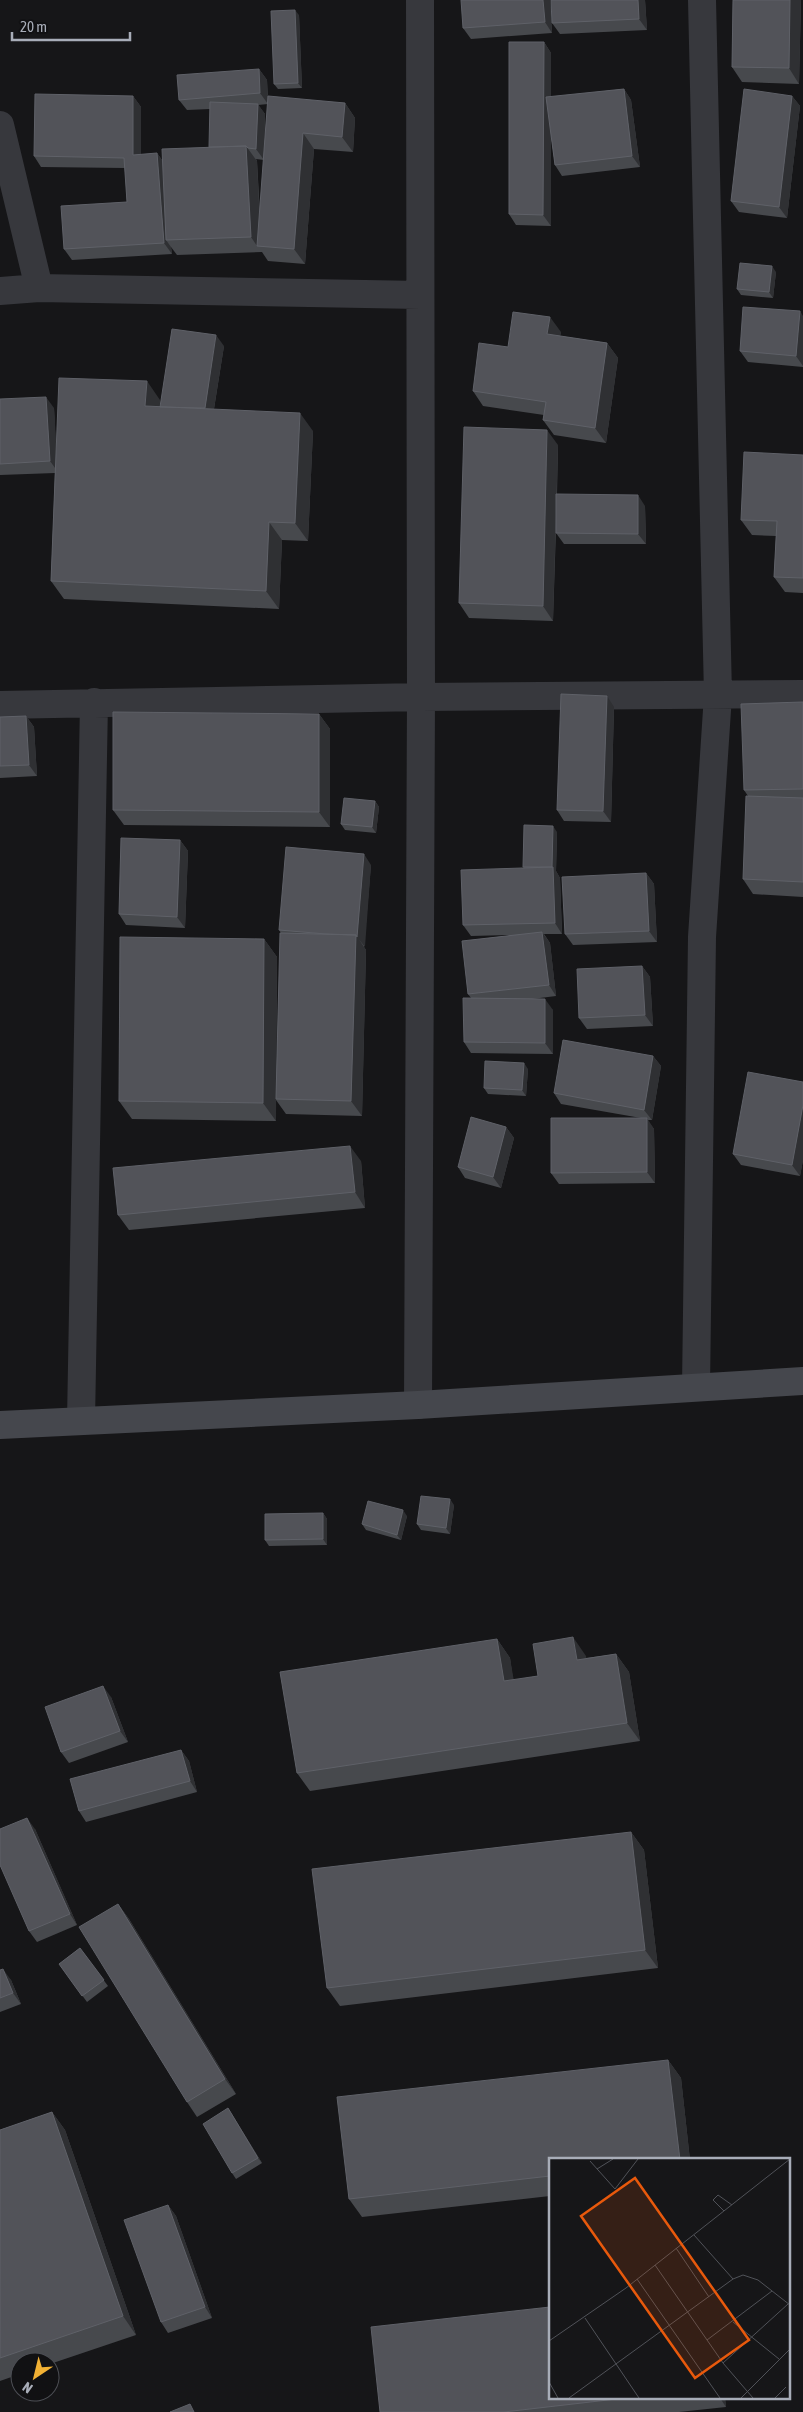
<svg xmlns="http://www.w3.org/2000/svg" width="803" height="2412" font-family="'Asap Condensed',sans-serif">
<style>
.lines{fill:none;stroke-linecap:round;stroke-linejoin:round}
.street{stroke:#37383d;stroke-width:28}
.secondary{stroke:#45474d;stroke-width:28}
.wall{fill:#47494d;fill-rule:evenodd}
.shaded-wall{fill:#2f3033}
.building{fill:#525359;stroke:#5f6168}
.inset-road{fill:none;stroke:#505258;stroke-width:1}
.view{fill:#e8590c;fill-opacity:0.15;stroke:#e8590c;stroke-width:2.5}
.inset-edge{fill:none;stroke:#a8adb8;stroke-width:2.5}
</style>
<rect width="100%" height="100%" fill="#161618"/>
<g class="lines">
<path class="street" d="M0,125L39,288
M0,291L39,288L420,295
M0,705L421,697L803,694
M696,1387L702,937L718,695L702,0
M418,1405L421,697L420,0
M81,1421L94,702"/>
<path class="secondary" d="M0,1425L418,1405L803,1381"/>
</g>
<path class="wall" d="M550,0L552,33L471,39L463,28Z
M645,0L647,30L560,34L552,23Z
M733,0H801L799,84L742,82L732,67Z
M299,15L302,88L278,89L274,84Z
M544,42L551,53V97L624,89L631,100L640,167L562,176L555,165L551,135V226L516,225L509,214Z
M259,69L267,80L268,100L345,103L355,118L353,152L314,149L305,264L268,261L262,252L177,255L171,247L172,254L72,260L64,249L127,202L125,168L41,167L34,156L133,96L141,107V155L157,153L162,160L210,147V109L187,110L179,100ZM268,104L264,149L265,114L258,105ZM256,159L264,160L260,214L257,161Z
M792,96L800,106L787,218L739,212L731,201Z
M776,272L773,298L741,295L737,289Z
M803,316V367L748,362L740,351Z
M561,332L560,336L607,343L618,358L606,443L554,435L543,420L544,415L483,406L473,391L508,347Z
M224,346L214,409L313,431L308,541L282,540L279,609L64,599L51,581L55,473L0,475V399L54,408L56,450L160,400L159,407Z
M558,445L557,494L645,506L646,544H564L556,533V528L553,621L469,618L459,603Z
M803,455V593L785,592L774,577L776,536L752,535L741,520Z
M803,702V897L753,894L743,879L748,796L744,790Z
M614,707L611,822L564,821L557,810Z
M319,714L330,729V827L124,825L113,810Z
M26,716L34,727L37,776L0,778V717Z
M375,801L379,807L376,833L345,830L341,824Z
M557,832L556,871L560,878L562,934H544L550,943L556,996L532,999L553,1010V1054L471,1053L464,1042L471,998L468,994L509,935L471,936L463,925L523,868Z
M180,840L188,851L185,928L126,925L119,914Z
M371,865L364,947L366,950L362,1116L286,1114L276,1100V1121L132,1119L119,1101L264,939L277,957L276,1085L281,933L279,930Z
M646,873L654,884L657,942L573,945L565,934Z
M642,966L650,977L653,1026L587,1029L579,1018Z
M653,1056L661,1066L652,1120H647L654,1129L655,1183L559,1184L551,1173L641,1118L561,1104L554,1093Z
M528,1069L526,1096L488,1094L484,1088Z
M803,1082V1160L800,1176L741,1165L733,1154Z
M506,1127L514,1138L501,1188L465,1178L458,1167Z
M361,1161L365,1208L129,1230L118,1215Z
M454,1505L450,1534L421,1530L417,1524Z
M323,1513L327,1519V1545L269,1546L265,1540Z
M407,1516L401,1540L366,1530L362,1524Z
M497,1639L510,1658L513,1680L538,1676L586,1656V1658L616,1654L629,1672L640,1741L310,1791L297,1773Z
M111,1697L128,1742L69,1763L61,1752Z
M181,1750L189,1761L197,1792L86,1822L79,1811Z
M35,1829L77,1925L37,1942L29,1931Z
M631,1832L644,1850L658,1968L340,2006L327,1988Z
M118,1904L129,1919L236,2094L197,2117L187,2102Z
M80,1948L108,1986L87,2002L59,1964Z
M0,1970L11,1980L21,2004L0,2012Z
M668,2060L681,2078L690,2160H550V2196L362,2217L349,2199Z
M228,2108L262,2163L236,2179L232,2173Z
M52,2112L65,2130L136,2335L50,2364V2362H20V2374L0,2381V2130Z
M168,2205L176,2216L212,2318L168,2333L161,2322Z
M550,2398H725L726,2407L679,2412H380Z"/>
<path class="shaded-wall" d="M543,0H550L552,33L545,22Z
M638,0H645L647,30L639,19Z
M790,0H801L799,84L789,68Z
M295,10L299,15L302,88L298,83Z
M544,42L551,53V226L543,215Z
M259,69L267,80L268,104L260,93Z
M624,89L631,100L640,167L632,156Z
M133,96L141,107V166L133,155Z
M792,96L800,106L787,218L779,207Z
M345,103L355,118L353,152L342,137Z
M258,104L265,114L264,160L256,149Z
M303,133L314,149L305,264L294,249Z
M246,146L257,161L261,246H257L251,237Z
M157,153L165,164L166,240L171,247L172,254L164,243Z
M772,266L776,272L773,298L769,292Z
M800,311L803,316V366L796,356Z
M550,317L561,332L558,350L547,334Z
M216,335L224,346L211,427L204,416Z
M607,343L618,358L606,443L595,428Z
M147,381L160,400L158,424L145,406Z
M46,397L54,408L58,472L50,461Z
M300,413L313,431L308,541L295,523Z
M547,430L558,445L553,621L543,606Z
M638,495L645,506L646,544L638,534Z
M269,522L282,540L279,609L266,591Z
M607,696L614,707L611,822L603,811Z
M319,714L330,729V827L319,812Z
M26,716L34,727L37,776L29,765Z
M375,801L379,807L376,833L372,827Z
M553,826L557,832L556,871L560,878L562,934L555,923L552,869Z
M180,840L188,851L185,928L177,917Z
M364,854L371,865L365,947L357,937Z
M646,873L654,884L657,942L649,931Z
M542,932L550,943L556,996L549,985Z
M356,935L366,950L362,1116L351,1101Z
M264,939L277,957L276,1121L263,1103Z
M642,966L650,977L653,1026L645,1015Z
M545,999L553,1010V1054L545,1043Z
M653,1056L661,1066L652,1120L644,1110Z
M524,1063L528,1069L526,1096L522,1090Z
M803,1105V1160L800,1176L792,1165Z
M647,1118L654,1129L655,1183L647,1172Z
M506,1127L514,1138L501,1188L493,1177Z
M350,1146L361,1161L365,1208L355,1192Z
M450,1499L454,1505L450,1534L446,1528Z
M403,1510L407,1516L401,1540L397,1535Z
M323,1513L327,1519V1545L323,1539Z
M573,1637L586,1656L590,1678L577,1660Z
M497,1639L510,1658L517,1699L504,1681Z
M616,1654L629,1672L640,1741L627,1723Z
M103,1686L111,1697L128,1742L120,1731Z
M181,1750L189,1761L197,1792L190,1781Z
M27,1818L35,1829L77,1925L70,1914Z
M631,1832L644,1850L658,1968L645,1950Z
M118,1904L129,1919L236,2094L225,2079Z
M3,1969L11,1980L21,2004L13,1993Z
M668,2060L681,2078L690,2160H680Z
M228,2108L232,2114L262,2163L258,2158Z
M52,2112L65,2130L136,2335L123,2316Z
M168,2205L176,2216L212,2318L205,2307Z
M720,2398H725L726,2407Z"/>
<path class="building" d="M461,0H543L545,22L463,28Z
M551,0H638L639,19L552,23Z
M733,0H790L789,68L732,67Z
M295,10L298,83L274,84L271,11Z
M509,42H544L543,215L509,214Z
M259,69L260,93L179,100L177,75Z
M624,89L632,156L555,165L546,97Z
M744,89L792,96L779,207L731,201Z
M35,94L133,96V155L157,153L164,243L64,249L61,206L127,202L124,158L34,156Z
M268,96L345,103L342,137L303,133L294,249L257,246Z
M210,102L258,104L256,149L248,148L246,146L209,147Z
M246,146L251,237L166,240L162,149Z
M740,263L772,266L769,292L737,289Z
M743,307L800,311L796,356L740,351Z
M513,312L550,317L547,334L607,343L595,428L543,420L546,402L473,391L479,343L508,347Z
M172,329L216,335L205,408L160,407Z
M59,378L147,381L145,406L300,413L295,523L269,522L266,591L51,581Z
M46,397L50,461L0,464V399Z
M464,427L547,430L543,606L459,603Z
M744,452L803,455V578L774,577L777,521L741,520Z
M556,494L638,495V534L556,533Z
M561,694L607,696L603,811L557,810Z
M803,702V789L744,790L741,704Z
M113,712L319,714V812L113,810Z
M26,716L29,765L0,766V717Z
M746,796L803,798V882L743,879Z
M344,798L375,801L372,827L341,824Z
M524,825L553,826L552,867H523Z
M121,838L180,840L177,917L119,914Z
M286,847L364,854L357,937L356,935L326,934L279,930Z
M553,867L555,923L463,925L461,870Z
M646,873L649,931L565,934L562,877Z
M542,932L549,985L468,994L462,941Z
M280,933L356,935L351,1101L276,1099Z
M120,937L264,939L263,1103L119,1101Z
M642,966L645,1015L579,1018L577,969Z
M463,998L545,999V1043L464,1042Z
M563,1040L653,1056L644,1110L554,1093Z
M485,1061L524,1063L522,1090L484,1088Z
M748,1072L803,1082V1105L792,1165L733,1154Z
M471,1117L506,1127L493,1177L458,1167Z
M551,1118H647V1172L551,1173Z
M350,1146L355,1192L118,1215L113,1168Z
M421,1496L450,1499L446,1528L417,1524Z
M368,1501L403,1510L397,1535L362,1524Z
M323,1513V1539L265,1540V1514Z
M573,1637L577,1660L616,1654L627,1723L297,1773L280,1672L497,1639L504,1681L538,1676L533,1644Z
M103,1686L120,1731L61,1752L45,1707Z
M181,1750L190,1781L79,1811L70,1779Z
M27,1818L70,1914L29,1931L0,1865V1829Z
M631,1832L645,1950L327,1988L312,1869Z
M118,1904L225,2079L187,2102L79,1927Z
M80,1948L104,1980L82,1996L59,1964Z
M3,1969L13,1993L0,1998V1970Z
M668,2060L680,2160H550V2176L349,2199L337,2097Z
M228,2108L258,2158L232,2173L203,2124Z
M52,2112L123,2316L0,2358V2130Z
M168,2205L205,2307L161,2322L124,2220Z
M550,2307V2398H625L504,2412H380L371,2327Z
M190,2404L194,2412H170Z"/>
<g transform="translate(549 2158)">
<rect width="241" height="241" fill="#161618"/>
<path class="inset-road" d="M41,3L66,31L89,1M48,11L64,1M175,53L164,42L169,37L183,47M127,90L160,139M106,107L174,205L204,240M88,121L171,240M184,121L194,117L209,122L241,147M36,160L90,240M184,164L230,201M158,182L223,133M0,183L77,130L241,1M174,205L239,146M0,224L9,240M20,240L184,121L145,77M192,240L241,191M226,240L237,229"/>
<path class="view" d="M86,20L200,182L146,220L32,58Z"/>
<rect width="241" height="241" class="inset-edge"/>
</g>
<g transform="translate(35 2377) rotate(215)"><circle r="24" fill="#111113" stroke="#4d4f55"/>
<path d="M0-4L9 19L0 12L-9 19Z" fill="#f2b134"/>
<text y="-8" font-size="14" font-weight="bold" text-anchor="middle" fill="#a8adb8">N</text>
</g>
<path d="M12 32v8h118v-8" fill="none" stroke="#a8adb8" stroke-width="2.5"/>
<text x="20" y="32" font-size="15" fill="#a8adb8" stroke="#111113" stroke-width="4" paint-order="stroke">20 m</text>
</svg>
